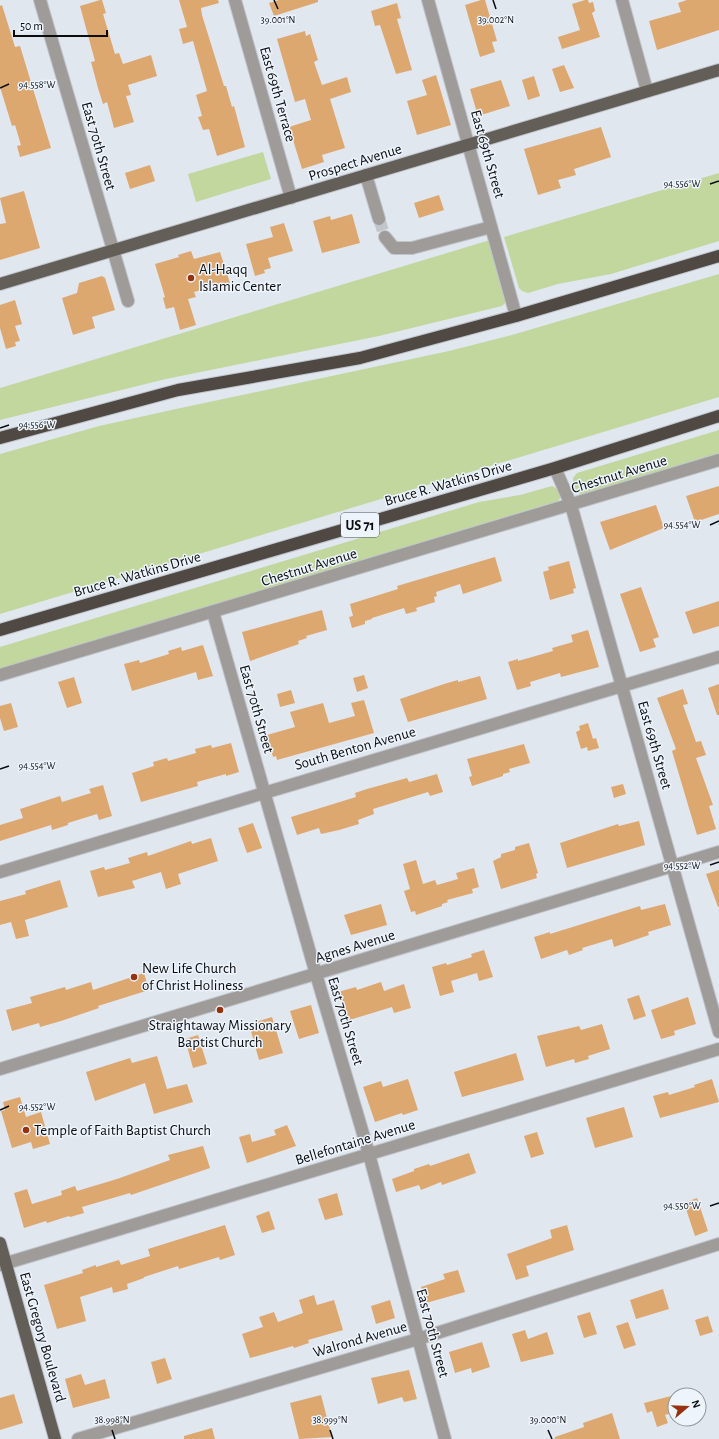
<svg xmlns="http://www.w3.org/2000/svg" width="719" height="1439" font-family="'Alegreya Sans',sans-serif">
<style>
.green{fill:#c1d79e}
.building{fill:#dda770}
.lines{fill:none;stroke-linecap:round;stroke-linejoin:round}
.minor-tunnel{stroke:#c1c6cd;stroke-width:12;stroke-dasharray:12 6;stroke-linecap:butt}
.minor-casing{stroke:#bfc4cb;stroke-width:14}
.major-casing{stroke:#bfc4cb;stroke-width:14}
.highway-casing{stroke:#bfc4cb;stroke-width:14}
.minor{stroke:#9f9b98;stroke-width:12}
.major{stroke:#645e59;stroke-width:12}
.highway{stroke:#4f4843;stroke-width:12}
.ticks{fill:none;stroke:#0a0c0e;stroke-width:1.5}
.poi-dot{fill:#98310e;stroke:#eef4fc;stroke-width:1.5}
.labels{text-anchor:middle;stroke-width:3;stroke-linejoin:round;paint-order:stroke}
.shield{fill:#eef4fc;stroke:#4e5255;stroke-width:1}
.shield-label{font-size:14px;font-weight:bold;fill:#0a0c0e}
.street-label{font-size:15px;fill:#0a0c0e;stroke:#eef4fc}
.poi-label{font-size:15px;fill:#0a0c0e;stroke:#eef4fc;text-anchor:start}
.ticks-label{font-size:10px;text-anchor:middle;fill:#0a0c0e;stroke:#eef4fc;stroke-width:3;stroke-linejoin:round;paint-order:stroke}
</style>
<rect width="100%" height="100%" fill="#e1e7ef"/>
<path class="green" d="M263,152L271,179L196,202L188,174Z
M719,173V241L611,274L558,284L528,293L522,291L519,288L504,237Z
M490,240L505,296L506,302L502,306L379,336L166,379L0,420V388Z
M719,274V397L0,614V454L99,426L176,409L449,351L512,335Z
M719,430V453L583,494C575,495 573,485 573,478L577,473Z
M552,486L559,490L561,497L558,501L0,669V647L479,502L520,495Z"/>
<path class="building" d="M100,0H102L106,13L103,14L115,54L119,53L123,64L151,55L157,76L128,85L131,95L126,96L134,122L114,128L107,102L103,104L98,88L91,62L95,61L80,6Z
M179,0H218L219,3L201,8L202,15L224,86H226L232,107L234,106L245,147L217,156L209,129L203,130L198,117L202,116L196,95L207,91L193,41L183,44L179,29L187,27Z
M279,0H318V2L274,16L269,3Z
M481,0H485L497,41L492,42L495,52L480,57L465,5Z
M585,0H588L589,3L593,2L595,11L592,13L600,37L562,49L558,37L580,30L572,4Z
M687,0H719V30L657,50L649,21L681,12L678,3Z
M397,3L401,18L397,19L412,70L396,74L380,25L375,26L371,11Z
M2,5L15,47L20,46L51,148L20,157L17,146L21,145L15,125L12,126L0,87V6Z
M305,31L306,36L310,34L318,60L314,62L322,85L347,77L351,92L330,99L345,148L322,155L324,162L302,169L289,127L311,120L305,99L295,102L277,39Z
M564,65L574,88L560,92L552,69Z
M436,75L451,125L417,135L407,101L427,95L422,80Z
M534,76L540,96L528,100L522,80Z
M501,80L510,106L478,116L470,89Z
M601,127L611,157L574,169L576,175L558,180L561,188L538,195L524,149Z
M150,165L155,181L130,189L125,173Z
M24,191L40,248L0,260V224L6,223L0,198Z
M439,195L444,210L419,218L414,203Z
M352,214L360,243L322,253L313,221L330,216L331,220Z
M284,223L293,251L268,258L271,268L264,270L265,273L255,276L246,244L273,237L270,227Z
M191,251L194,259L220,252L230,283L194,292L196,297L188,299L196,325L180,330L174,307L166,309L163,298L165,297L155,264L179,257L178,255Z
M102,276L105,278L115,310L92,317L95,328L73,335L62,298L77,293L79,283Z
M15,300L22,324L15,326L20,341L15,342L16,346L6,349L0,328V305Z
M719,486V514L695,522L686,496Z
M656,505L664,528L610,550L600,522Z
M495,557L502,581L463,594L460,584L436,592L437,596L434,597L435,602L416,608L417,611L406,614L404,608L372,618V619L365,621V624L352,628L349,617L353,616L350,604L398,589L397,586Z
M569,561L576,588L573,589L574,593L550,600L543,572L549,570L548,567Z
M641,587L659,637L653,639L656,647L640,652L620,594Z
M719,601V626L693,634L685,612Z
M322,610L327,630L306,636L307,638L298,641L299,644L250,661L242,632Z
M588,630L599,667L561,677L560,673L530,682L531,686L517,690L508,662L518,659V661L553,651L552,648L573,642L571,635Z
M203,645L213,676L198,680L196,672L132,691L124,664L139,660L140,663L169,654L168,651L181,647L182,651Z
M364,675L368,688L357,692L353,678Z
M480,676L487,699L408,722L400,699L444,684L458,680V682Z
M74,677L82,703L67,708L58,682Z
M719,684V715H717L708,688Z
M683,689L688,704L683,705L696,742L701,741L706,755L696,758L713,805L709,806L716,829L697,835L672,751L676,749L657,698Z
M291,690L295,703L280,707L277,694Z
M364,700L374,733L277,760L276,756L273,757L267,735L295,727L290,712L323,703L329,723L355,716L351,703Z
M11,703L18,727L4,731L0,718V706Z
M588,723L593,739L596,738L599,748L588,751L587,747L581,749L576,732L580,730L579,726Z
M231,743L239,772L226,776V774L197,782L198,786L141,802L132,773L154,766L153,762L167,758L168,761L196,753L195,749L211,745L212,748Z
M524,744L530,763L509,769L510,772L503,774V776L472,786L469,777L472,776L467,759Z
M437,774L443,792L430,796L428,792L373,809L374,814L358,820L359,824L339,830L321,834L319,828L297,835L291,817L356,797L355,793L367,789L407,778L409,782Z
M623,784L626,794L614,798L611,787Z
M103,785L112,816L99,820L97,814L68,823V825L52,830L51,825L0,841V825L23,818L20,809L60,796L62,802L91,793L89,789Z
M639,821L645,845L567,868L560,843L618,824L619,826Z
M253,823L262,848L247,853L238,828Z
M211,838L218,861L178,874L181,884L166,889L161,872L132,881L135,888L98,897L90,871L104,867L105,870L130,863L128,858L147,852L148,856L191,841L192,844Z
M529,843L538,873L536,874L537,878L501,889L493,861L501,857V854L515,850V847Z
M416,860L423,884L435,880L437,885L458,879L456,873L474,868L479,887L472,889L473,893L447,900L448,902L442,904V906L416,915L415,911L411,912L404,891L410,889L403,864Z
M719,870V907H718L706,874Z
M60,880L68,907L25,920L29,936L16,939L11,922L0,925V901L26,894L25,891Z
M381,904L387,925L351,935L344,915Z
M665,904L671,925L648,932L649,935L614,947L612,939L582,948L583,950L569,955L567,950L541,959L534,937L550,932V934L640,906L641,910Z
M484,950L493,977L479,981L477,973L451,981L454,992L440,996L432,967L446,963L447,965L472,957L471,954Z
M144,973L149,990L98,1006L99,1008L61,1021L40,1027L39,1023L12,1031L6,1010L32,1003L30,997L65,987L66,990L91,982L93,990Z
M381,982L384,991L404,984L411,1008L394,1013L392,1007L346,1021L338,992L356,987L357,990Z
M639,995L646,1016L634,1020L627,999Z
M688,997L696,1024L674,1031L675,1035L661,1039L651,1010Z
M311,1005L319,1033L299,1039L290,1011Z
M272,1017L283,1053L259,1060L249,1024Z
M602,1024L610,1049L588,1056L589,1059L575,1063L574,1059L546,1067L537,1036L579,1026L581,1030Z
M198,1035L207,1064L193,1068L185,1039Z
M516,1053L524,1080L462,1097L454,1072Z
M157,1056L167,1089L187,1084L193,1102L154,1114L145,1083L95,1101L86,1072L130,1058L132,1063Z
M408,1079L418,1110L403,1115L402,1113L375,1122L363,1087L381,1081L383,1087Z
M712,1079L719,1102L660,1118L653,1096L668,1092L669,1095L695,1087L694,1085Z
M20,1097L26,1117L41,1112L50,1144L33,1149L31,1142L12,1148L1,1111L5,1110L3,1102Z
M624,1107L633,1137L595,1148L586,1118Z
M287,1125L296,1146L247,1163L239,1137L250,1134L252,1142L276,1135L274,1130Z
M537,1132L544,1154L531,1158L524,1136Z
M203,1146L210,1168L131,1195L130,1193L82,1207L84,1213L70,1217L69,1216L47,1223L46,1221L24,1228L14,1193L27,1189L32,1204L62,1195L61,1191L75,1186L77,1191L117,1179L170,1160L168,1155Z
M469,1153L476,1173L442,1185L441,1182L421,1190L419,1185L396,1192L392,1179L414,1171V1169L429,1164L430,1166Z
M337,1193L343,1215L325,1220L318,1199Z
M697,1198L708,1231L695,1236L684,1203Z
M269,1211L275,1229L262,1233L256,1216Z
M225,1225L235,1255L220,1260L219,1257L179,1269L178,1266L144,1277V1278L127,1284L128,1289L113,1293L112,1287L80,1297L86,1321L57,1329L44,1285L83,1273L82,1270L96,1265V1267L119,1260L121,1265L150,1256L148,1249Z
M567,1225L574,1250L526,1266L529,1276L516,1280L507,1254L552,1238L550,1230Z
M458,1270L465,1292L426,1303L421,1287L445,1279L443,1274Z
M663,1289L669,1309L636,1319L630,1300Z
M314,1295L317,1305L334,1300L343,1330L308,1340L309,1343L294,1348L293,1346L250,1358L242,1334L263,1327L259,1317L274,1312L278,1322L303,1313L299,1300Z
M390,1300L395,1318L376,1324L371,1306Z
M590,1312L597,1334L584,1338L577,1316Z
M708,1316L713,1332L700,1336L695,1320Z
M628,1322L636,1345L624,1349L616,1326Z
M525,1330L528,1339L547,1332L554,1354L521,1362L512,1334Z
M482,1342L490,1367L472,1373L471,1368L455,1373L449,1352Z
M165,1358L172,1379L157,1384L151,1362Z
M409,1370L417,1399L404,1402L402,1397L378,1404L371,1378Z
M81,1374L85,1385L105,1379L110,1398L73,1408L65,1379Z
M14,1394L23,1423L0,1430V1398Z
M321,1395L332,1437L299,1439L290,1403Z
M675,1395V1412L665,1415L668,1423L657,1427L652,1411L647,1413L644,1403Z
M612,1413L620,1439H555V1437L584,1427L583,1423Z
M212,1428L215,1439H184V1436Z"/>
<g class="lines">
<path class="minor-tunnel" d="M379,219L385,237"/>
<g class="minor-casing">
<path id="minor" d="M40,0L128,301
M235,0L291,198
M428,0L516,316
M622,0L647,91
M366,175L379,219
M385,237L394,248H412L491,227
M555,468L571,505L719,1032
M213,612L316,974L369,1154L445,1439
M0,675L719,460
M0,872L719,657
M0,1069L719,852
M0,1265L719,1049
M78,1439L418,1339L719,1244"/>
</g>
<g class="major-casing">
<path id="major" d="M0,284L719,70
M0,1243L55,1439"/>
</g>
<g class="highway-casing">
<path id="highway" d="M0,438L178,390L360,358L516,316L719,256
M0,630L555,468L719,416"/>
</g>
<use href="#minor" class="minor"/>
<use href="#major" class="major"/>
<use href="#highway" class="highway"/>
</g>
<path class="ticks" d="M274,0L278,9M493,0L496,9M0,88L9,84M710,184L719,181M0,428L9,425M710,525L719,521M0,769L9,766M710,865L719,862M0,1110L9,1106M710,1206L719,1203M112,1430L115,1439M330,1430L333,1439M548,1430L552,1439"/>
<g class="poi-dot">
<circle cx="191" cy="278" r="4"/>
<circle cx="134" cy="977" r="4"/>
<circle cx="220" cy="1010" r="4"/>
<circle cx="26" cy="1130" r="4"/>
</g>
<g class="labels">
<rect class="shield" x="341" y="513" width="38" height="24" rx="3"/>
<g class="shield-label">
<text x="360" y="530">US 71</text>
</g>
<g class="street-label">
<text transform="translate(278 94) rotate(74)" y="5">East 69th Terrace</text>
<text transform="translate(99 146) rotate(74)" y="5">East 70th Street</text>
<text transform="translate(488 154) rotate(74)" y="5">East 69th Street</text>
<text transform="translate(355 162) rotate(-17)" y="5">Prospect Avenue</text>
<text transform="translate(619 474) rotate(-17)" y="5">Chestnut Avenue</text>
<text transform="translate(448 483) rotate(-16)" y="5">Bruce R. Watkins Drive</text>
<text transform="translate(309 567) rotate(-17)" y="5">Chestnut Avenue</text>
<text transform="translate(137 574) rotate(-16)" y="5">Bruce R. Watkins Drive</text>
<text transform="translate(257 709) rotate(74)" y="5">East 70th Street</text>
<text transform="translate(655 745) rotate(74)" y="5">East 69th Street</text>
<text transform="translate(355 748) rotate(-16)" y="5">South Benton Avenue</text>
<text transform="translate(355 946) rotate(-17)" y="5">Agnes Avenue</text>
<text transform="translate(346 1021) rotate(73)" y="5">East 70th Street</text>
<text transform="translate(355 1142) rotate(-17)" y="5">Bellefontaine Avenue</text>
<text transform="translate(433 1333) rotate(75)" y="5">East 70th Street</text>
<text transform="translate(43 1337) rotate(74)" y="5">East Gregory Boulevard</text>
<text transform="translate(360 1339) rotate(-16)" y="5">Walrond Avenue</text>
</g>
<g class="poi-label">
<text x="199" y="274">Al-Haqq<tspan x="199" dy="17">Islamic Center</tspan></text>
<text x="142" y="973">New Life Church<tspan x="142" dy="17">of Christ Holiness</tspan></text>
<text x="220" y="1030" text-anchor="middle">Straightaway Missionary<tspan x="220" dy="17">Baptist Church</tspan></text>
<text x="34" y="1135">Temple of Faith Baptist Church</text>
</g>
</g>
<g class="ticks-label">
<text x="278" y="23">39.001°N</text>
<text x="496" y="23">39.002°N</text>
<text x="37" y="88">94.558°W</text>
<text x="682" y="187">94.556°W</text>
<text x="37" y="428">94.556°W</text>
<text x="682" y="528">94.554°W</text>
<text x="37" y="769">94.554°W</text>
<text x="682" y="869">94.552°W</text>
<text x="37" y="1110">94.552°W</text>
<text x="682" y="1209">94.550°W</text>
<text x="112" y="1423">38.998°N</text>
<text x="330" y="1423">38.999°N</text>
<text x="548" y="1423">39.000°N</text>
</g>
<g transform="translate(687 1407) rotate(71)"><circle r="19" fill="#eef4fc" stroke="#93979d"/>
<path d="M0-3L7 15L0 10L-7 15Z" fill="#98310e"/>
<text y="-6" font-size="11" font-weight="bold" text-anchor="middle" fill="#0a0c0e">N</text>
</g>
<path d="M14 30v6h93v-6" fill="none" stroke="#0a0c0e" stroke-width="2"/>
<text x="20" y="30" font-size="12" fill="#0a0c0e" stroke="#eef4fc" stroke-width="3" paint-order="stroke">50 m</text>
</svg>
